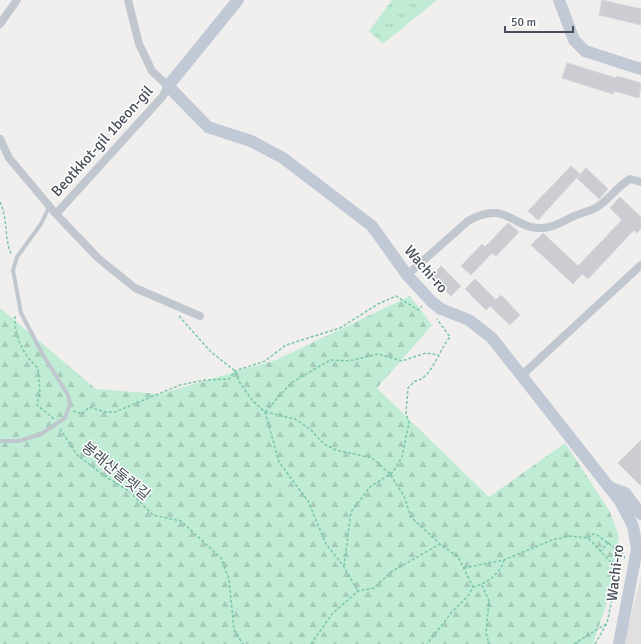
<svg xmlns="http://www.w3.org/2000/svg" width="641" height="644" font-family="Signika,'Noto Sans KR',sans-serif">
<style>
.education{fill:#e2e0df}
.grass{fill:url(#grass-tufts)}
.forest{fill:url(#forest-firs)}
.building{fill:#cccdd3;stroke:#d3d4d9}
.lines{fill:none;stroke-linecap:round;stroke-linejoin:round}
.path{stroke:#7ac7aa;stroke-width:1.5;stroke-dasharray:3 2;stroke-linecap:butt}
.lane{stroke:#c0c7cf;stroke-width:4}
.street{stroke:#c0c7cf;stroke-width:8}
.secondary{stroke:#c2c9d6;stroke-width:12}
.labels{text-anchor:middle;stroke-width:3;stroke-linejoin:round;paint-order:stroke}
.street-label{font-size:15px;fill:#484f5a;stroke:#fff}
</style>
<defs>
<pattern id="grass-tufts" width="24" height="20" patternUnits="userSpaceOnUse"><rect width="24" height="20" fill="#c0ebd5"/><path d="M3 7l-1-3M5 7V3M7 7l1-3M15 17l-1-3M17 17v-4M19 17l1-3" fill="none" stroke="#a6cbb9"/></pattern>
<pattern id="forest-firs" width="22" height="20" patternUnits="userSpaceOnUse"><rect width="22" height="20" fill="#c0ebd5"/><path d="M5 1l3.5 6h-7zM16 11l3.5 6h-7z" fill="#a6cbb9"/></pattern>
</defs>
<rect width="100%" height="100%" fill="#f1efee"/>
<path class="education" d="M641,576V644H624Z"/>
<path class="grass" d="M392,0H437L383,44L369,31Z"/>
<path class="forest" d="M410,296L432,325L377,388L489,497L565,443L609,510L619,536L608,599L593,644H0V308L96,389L160,394L276,360Z"/>
<path class="building" d="M602,0L641,9V25L599,15Z
M567,63L616,78L617,76L641,83L639,98L614,91L613,94L562,78Z
M571,166L580,174L538,220L528,211Z
M586,168L608,189L599,199L577,178Z
M620,197L641,217V229L637,233L634,230L588,279L582,274L573,284L531,245L543,233L578,266L622,220L610,208Z
M508,223L519,232L496,256L492,253L471,275L461,266L482,244L485,247Z
M441,266L461,286L451,296L431,277Z
M475,279L496,300L501,295L520,315L510,325L490,306L486,310L465,289Z
M641,440V486L618,463Z"/>
<g class="lines">
<path class="path" d="M0,202C8,218 4,237 11,254
M15,316C14,336 23,355 38,368L40,393L37,405L54,419
M179,316L211,352L235,371L240,383L252,400L265,412L279,462L308,501L326,544L344,567L358,591
M73,411L82,414L89,407L105,412H115L180,385L205,380L229,379L235,371L265,361L286,345L340,328L378,304L396,296L418,310L422,306
M265,412L295,419L310,429L324,444L336,450L372,458L390,474L404,496L411,517L440,544L458,557L473,587L468,596L452,612L427,644
M265,412L291,383L330,360L349,361L378,354L402,361L426,353L439,355
M60,429L77,455L106,477L129,491L153,515L181,521L221,558L229,579L234,630L243,644
M588,538L593,534L597,535L622,553L625,558
M600,552L609,542
M610,562H616L622,554
M344,566L351,512L370,487L393,472L402,457L409,423L406,413L408,388L415,381C431,380 440,348 450,337L437,319
M464,568L504,560L552,540L570,536L588,538L610,561L617,575
M482,585L489,601L486,633L489,644
M473,587C486,584 500,574 504,560
M311,644L332,614L358,591L374,588L391,572L440,544
M574,644L606,624
M595,644L607,623L617,575L622,569"/>
<path class="lane" d="M0,441H19L41,434L65,418L70,404L68,395L43,355L21,313L13,270L17,257L41,224L49,207"/>
<path class="street" d="M0,24L17,0
M0,139L9,158L56,214L98,258L135,288L200,316
M56,214L163,96L168,86L152,71L139,44L128,0
M407,275L468,221C509,197 515,235 549,227C559,225 568,218 577,215C585,211 593,211 600,205C611,197 618,186 630,179L641,182
M521,376L641,265"/>
<path class="secondary" d="M238,0L168,86L208,127L251,141L283,158L372,226L407,275L432,302L441,309L469,320L492,338L620,501L633,526L637,549L619,644
M559,0L574,40L585,51L641,69
M609,487L625,493L641,514"/>
</g>
<g class="labels">
<g class="street-label">
<text transform="translate(102 141) rotate(-48)" y="5">Beotkkot-gil 1beon-gil</text>
<text transform="translate(426 269) rotate(49)" y="5">Wachi-ro</text>
<text transform="translate(116 471) rotate(39)" y="5">봉래산둘렛길</text>
<text transform="translate(615 573) rotate(-83)" y="5">Wachi-ro</text>
</g>
</g>
<path d="M505 26v6h68v-6" fill="none" stroke="#484f5a" stroke-width="2"/>
<text x="511" y="26" font-size="12" fill="#484f5a" stroke="#ffffff" stroke-width="3" paint-order="stroke">50 m</text>
</svg>
